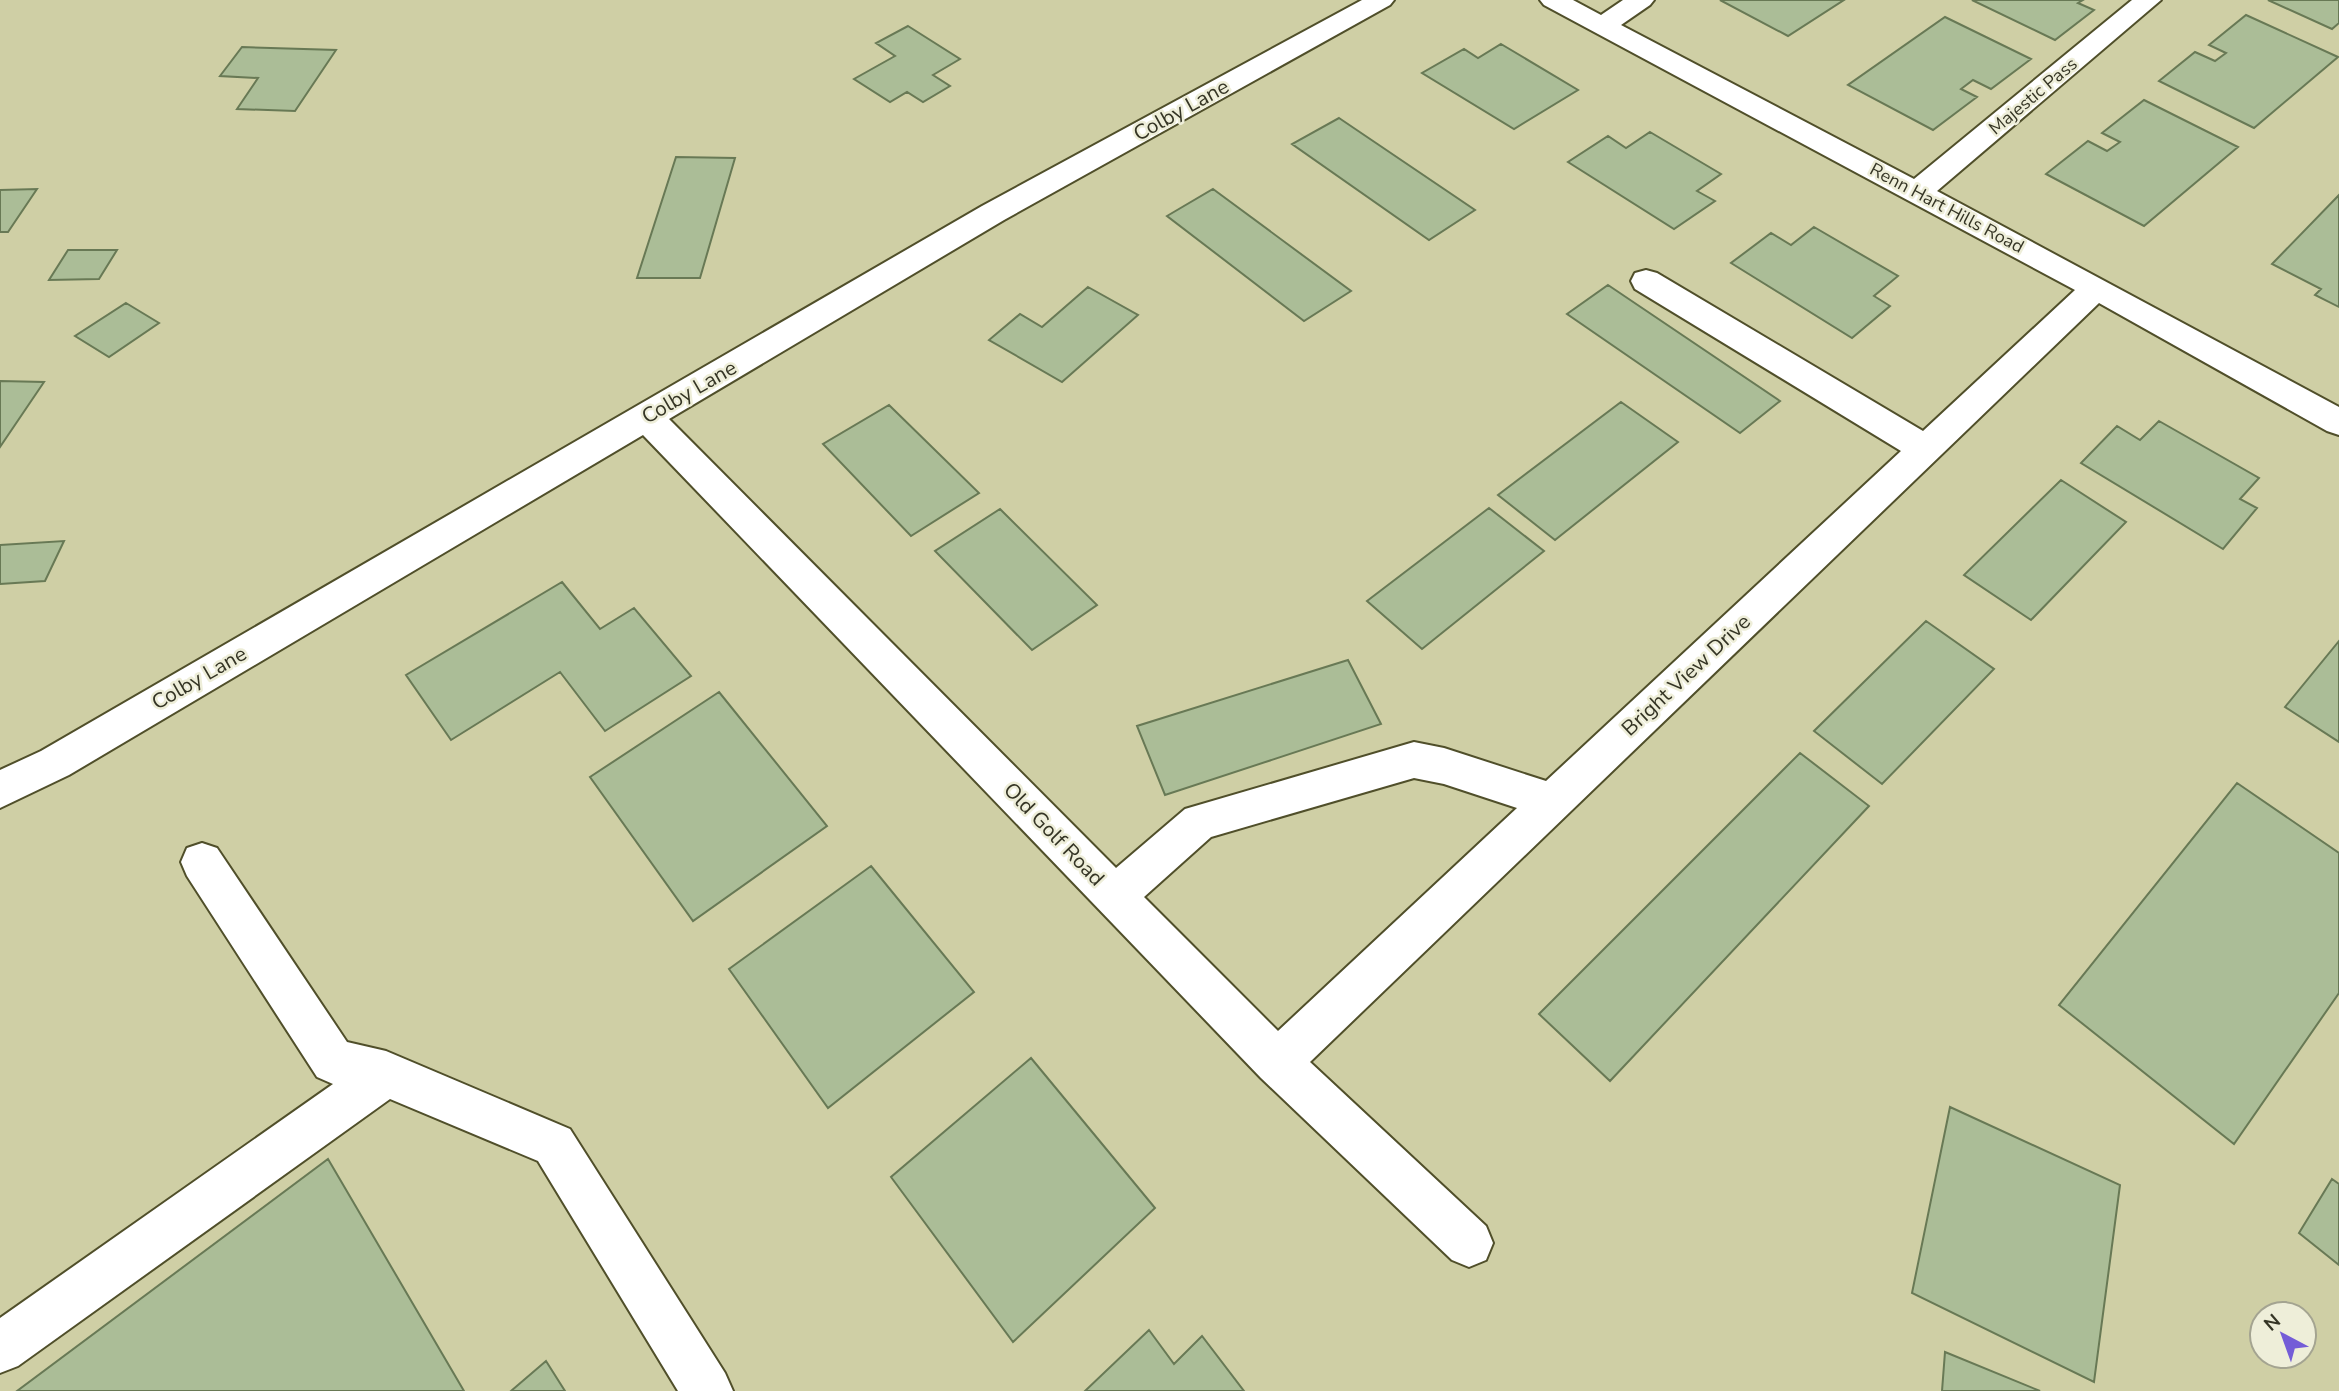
<svg xmlns="http://www.w3.org/2000/svg" width="2339" height="1391" font-family="'Nunito Sans',sans-serif">
<style>
.building{fill:#abbd97;stroke:#687955;stroke-width:2}
.lines{fill:none;stroke-linecap:round;stroke-linejoin:round}
.minor-casing{stroke:#504f2a;stroke-width:4}
.minor{fill:#fff;fill-rule:evenodd}
.labels{text-anchor:middle;stroke-width:5;stroke-linejoin:round;paint-order:stroke}
.far-street-label{font-size:18px;fill:#353525;stroke:#eeeed9}
.street-label{font-size:21px;fill:#353525;stroke:#eeeed9}
</style>
<rect width="100%" height="100%" fill="#cfcfa5"/>
<path class="building" d="M1720,0H1844L1788,36Z
M1972,0H2083L2078,3L2094,10L2055,40Z
M2268,0H2339V23L2332,29Z
M2246,15L2338,57L2254,128L2159,81L2195,52L2215,61L2226,53L2209,45Z
M1945,17L2031,59L1991,89L1973,80L1961,89L1977,97L1933,130L1848,85Z
M908,26L960,59L933,75L950,86L923,102L907,92L890,102L854,79L895,56L876,43Z
M1501,44L1578,90L1514,129L1422,73L1464,49L1478,58Z
M242,47L336,50L295,111L237,109L258,78L220,76Z
M2144,100L2238,147L2144,226L2046,174L2088,141L2107,151L2120,142L2102,133Z
M1339,118L1475,210L1429,240L1292,144Z
M1650,132L1721,174L1697,191L1715,201L1674,229L1568,162L1608,136L1626,148Z
M676,157L735,158L700,278H637Z
M37,189L8,232H0V190Z
M1213,189L1351,291L1304,321L1167,216Z
M2339,195V307L2315,295L2321,289L2272,264Z
M1814,227L1898,276L1874,296L1890,306L1852,338L1731,263L1771,233L1791,245Z
M68,250H117L99,279L49,280Z
M1608,285L1780,401L1740,433L1567,314Z
M1088,287L1138,315L1062,382L989,340L1020,314L1042,327Z
M126,303L159,323L109,357L75,336Z
M0,381L44,382L0,447Z
M1621,402L1678,442L1555,540L1498,495Z
M889,405L979,493L911,536L823,444Z
M2159,421L2259,478L2240,499L2257,508L2223,549L2081,463L2117,426L2140,440Z
M2061,480L2126,522L2031,620L1964,575Z
M1489,508L1544,551L1422,649L1367,601Z
M1000,509L1097,605L1032,650L935,551Z
M64,541L45,581L0,584V545Z
M562,582L600,629L634,608L691,676L605,731L560,672L451,740L406,675Z
M1926,621L1994,669L1882,784L1814,731Z
M2339,641V742L2285,707Z
M1348,660L1381,724L1165,795L1137,726Z
M719,692L827,826L693,921L590,777Z
M1800,753L1869,806L1610,1081L1539,1014Z
M2237,783L2339,853V993L2234,1144L2059,1005Z
M871,866L974,992L828,1108L729,969Z
M1031,1058L1155,1208L1013,1342L891,1177Z
M1950,1107L2120,1185L2094,1382L1912,1293Z
M328,1159L464,1391H17Z
M2332,1179L2339,1184V1265L2299,1233Z
M1149,1330L1174,1364L1202,1336L1244,1391H1085Z
M1945,1352L2040,1391H1942Z
M546,1361L565,1391H511Z"/>
<g class="lines">
<g class="minor-casing">
<path id="minor" d="M1362,0H1394L1390,5L1004,220L669,419L1116,868L1185,809L1414,742L1444,748L1546,781L1901,451L1635,289L1631,281L1635,273L1646,270L1657,273L1923,431L2075,290L1544,5L1540,0H1573L1601,15L1623,0H1654L1650,5L1621,25L1914,179L2132,0H2161L1937,191L2339,407V435L2327,431L2099,303L1310,1062L1486,1226L1493,1243L1486,1260L1469,1267L1452,1260L1261,1078L643,435L69,775L0,808V770L41,751L982,206ZM1414,778L1444,784L1517,808L1278,1031L1144,897L1211,837Z
M202,843L217,848L347,1042L386,1051L570,1129L725,1373L733,1391H678L538,1161L390,1099L18,1366L0,1373V1318L333,1084L317,1077L187,876L181,862L187,848Z"/>
</g>
<use href="#minor" class="minor"/>
</g>
<g class="labels">
<g class="far-street-label">
<text transform="translate(2033 96) rotate(-40)" y="6">Majestic Pass</text>
<text transform="translate(1947 208) rotate(28)" y="6">Renn Hart Hills Road</text>
</g>
<g class="street-label">
<text transform="translate(1181 110) rotate(-29)" y="7">Colby Lane</text>
<text transform="translate(689 392) rotate(-30)" y="7">Colby Lane</text>
<text transform="translate(1686 675) rotate(-43)" y="7">Bright View Drive</text>
<text transform="translate(199 678) rotate(-30)" y="7">Colby Lane</text>
<text transform="translate(1054 834) rotate(46)" y="7">Old Golf Road</text>
</g>
</g>
<g transform="translate(2283 1335) rotate(319)"><circle r="33" fill="#eeeed9" stroke="#a4a491" stroke-width="2"/>
<path d="M0-5L12 26L0 18L-12 26Z" fill="#745cd7"/>
<text y="-10" font-size="19" font-weight="bold" text-anchor="middle" fill="#353525">N</text>
</g>
</svg>
